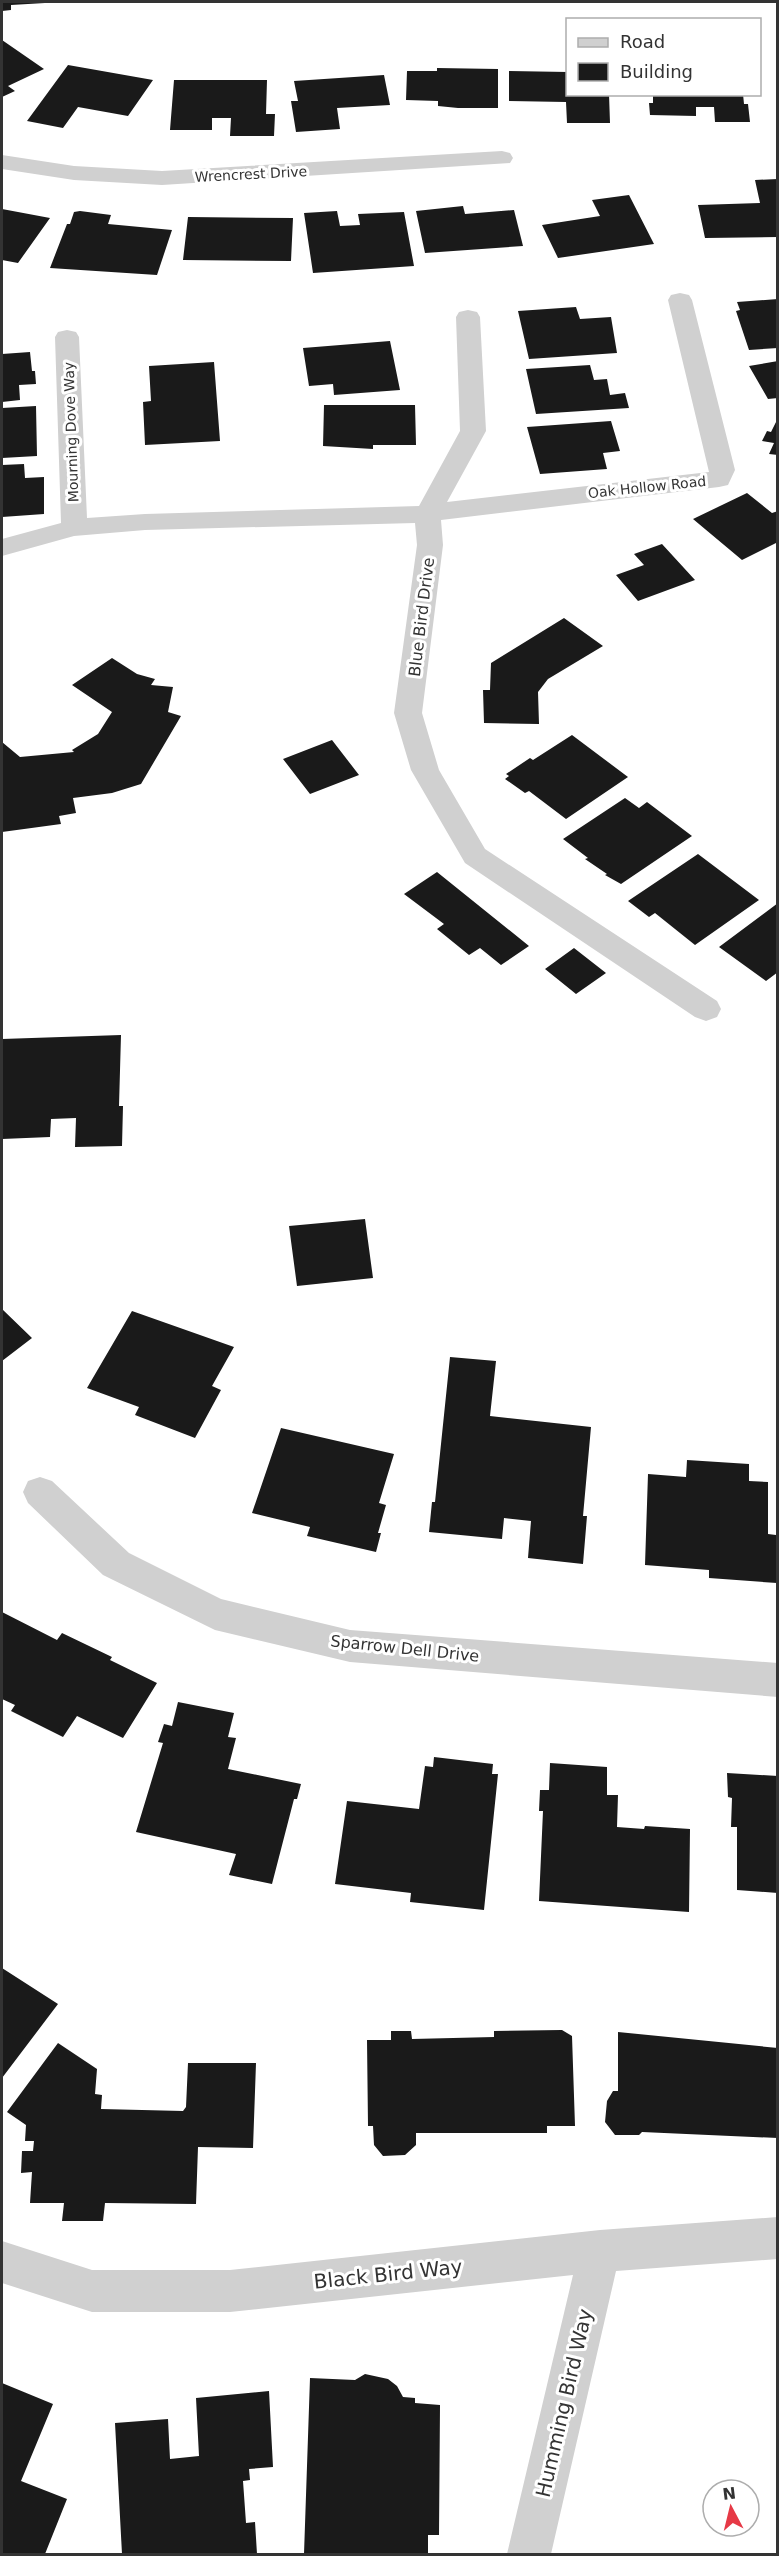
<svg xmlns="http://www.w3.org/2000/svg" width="779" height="2556" font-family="'DejaVu Sans',sans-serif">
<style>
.building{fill:#1a1a1a}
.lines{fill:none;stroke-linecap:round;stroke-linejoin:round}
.minor{fill:#d0d0d0;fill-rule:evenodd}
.labels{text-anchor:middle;stroke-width:6;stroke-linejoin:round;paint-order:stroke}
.far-street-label{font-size:14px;fill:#333;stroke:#fff}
.street-label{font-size:16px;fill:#333;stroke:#fff}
.near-street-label{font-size:20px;fill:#333;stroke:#fff}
</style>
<rect width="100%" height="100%" fill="#fff"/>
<path class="building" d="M2,2H45V3L11,5V10L2,11Z
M2,40L44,69L8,86L15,91L2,97Z
M68,65L153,80L128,116L78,107L63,128L27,121Z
M437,68L498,69V108H458L438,106V101L406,100L407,71H437Z
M509,71L568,72V94H609L610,123H567L566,102L509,101Z
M384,75L390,105L337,108L340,129L296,132L291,101H298L294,81Z
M174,80H267L266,114H275L274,136H230L231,118H212V130H170Z
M653,94H743L744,104H748L750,122H715L714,107H696V116L650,115L649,103H653Z
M778,179V237L705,238L698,205L760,203L755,180Z
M629,195L654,244L558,258L542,225L600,216L592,200Z
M463,206L465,214L514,210L523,246L425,253L416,211Z
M2,209L50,218L18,263L2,260Z
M80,211L111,215L108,224L172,230L157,275L50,268L67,224H70L74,212Z
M337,211L340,226L360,225L358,214L404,212L414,266L313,273L304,213Z
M188,217L293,218L291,261L183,260Z
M778,299V348L749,350L736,311L740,310L737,302Z
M576,307L580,319L611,317L617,353L529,359L518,311Z
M390,341L400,390L334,395L333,384L309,386L303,348Z
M30,352L32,371H35L36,384L19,385L20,400L2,402V354Z
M778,361V398L768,399L749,366Z
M214,362L220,441L145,445L143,402L151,401L149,366Z
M590,365L594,380L607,379L610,395L625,393L629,408L536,414L526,369Z
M324,405H415L416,445H373V449L323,446Z
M36,406L37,456L2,458V408Z
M778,418V455L769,454L774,443L762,441L767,431L771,432Z
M611,421L620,451L603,453L607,469L540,474L527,427Z
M24,464L25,478L44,477V514L2,517V465Z
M747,493L772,513L778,511V542L742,560L693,519Z
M662,544L695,580L638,601L616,575L644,565L634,554Z
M564,618L603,646L548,679L538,692L539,724L484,723L483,690H490L491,663Z
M112,658L137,674L155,679L151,685L173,687L168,712L181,716L141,784L112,793L73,798L76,813L59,816L61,824L2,832V742L20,757L74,752L72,750L98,734L112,712L72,685Z
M572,735L628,777L566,819L529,791L525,793L505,779L509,776L506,774L530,758L533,760Z
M332,740L359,775L310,794L283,759Z
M625,798L639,808L647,802L692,836L621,884L605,875L607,874L585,859L588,858L563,839Z
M698,854L759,900L695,945L655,913L649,917L628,901Z
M437,872L529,946L501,965L480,948L469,955L437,929L444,924L404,894Z
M778,903V972L766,981L719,947Z
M574,948L606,973L576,994L545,969Z
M121,1035L119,1106H123L122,1146L75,1147L76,1118L51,1119L50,1137L2,1139V1039Z
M365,1219L373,1278L297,1286L289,1226Z
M2,1309L32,1338L2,1361Z
M132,1311L234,1347L212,1386L221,1390L195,1438L135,1415L139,1407L87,1388Z
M450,1357L496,1361L490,1416L591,1427L583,1516H587L583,1564L528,1558L531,1521L504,1518L502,1539L429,1532L432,1502H435Z
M281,1428L394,1454L379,1503L386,1505L378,1533H381L376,1552L307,1536L310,1527L252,1513Z
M687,1460L749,1464V1481L768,1482V1534L776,1535L777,1583L709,1578V1570L645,1565L648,1474L686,1477Z
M2,1612L57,1640L62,1633L112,1657L110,1660L157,1683L123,1738L77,1716L63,1737L11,1711L15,1705L2,1699Z
M178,1702L234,1713L228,1737L236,1738L228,1769L301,1784L297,1799H294L272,1884L229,1875L236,1854L136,1832L163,1743L158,1742L164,1724L172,1726Z
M434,1757L493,1764L492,1774H498L484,1910L410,1902L411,1893L335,1884L347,1801L419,1809L425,1766L433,1767Z
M550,1763L607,1767V1795H618L617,1827L644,1829L645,1826L690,1829L689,1912L539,1901L543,1811H539L540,1790H549Z
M727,1773L778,1776V1893L737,1890V1827H731L732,1798L728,1797Z
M2,1968L58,2004L2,2078Z
M562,2030L572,2036L575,2126H547V2133H416V2145L405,2155L383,2156L374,2145L373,2126H368L367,2040H391V2031H411L412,2039L494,2037V2031Z
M618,2032L778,2048V2138L642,2132L639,2135H615L605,2122L607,2101L613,2091H618Z
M58,2043L97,2069L95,2094L102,2095L101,2109L183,2111L186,2107L188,2063H256L253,2148L198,2147L196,2204L105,2203L103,2221H62L64,2203H30L32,2172L21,2173L22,2151H33L34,2141H25L26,2125L7,2112Z
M365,2374L388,2379L397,2386L403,2397L415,2398V2403L440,2405L439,2535H428V2554H304L310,2378L355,2380Z
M2,2383L53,2404L21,2481L67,2499L45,2554H2Z
M269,2391L273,2467L249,2469L250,2480L243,2481L246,2523L255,2522L257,2554H122L115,2423L168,2419L170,2459L199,2456L196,2398Z"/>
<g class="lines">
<path class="minor" d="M502,151L510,153L513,158L510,163L162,185L74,180L2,169V155L74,166L162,171Z
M680,293L689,295L692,300L735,470L728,485L719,487L441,520L443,545L422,713L439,770L485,849L717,1001L721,1009L717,1017L706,1021L695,1017L465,863L411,770L394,713L417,545L415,523L145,530L74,536L2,556V539L61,523L55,337L58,332L67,330L76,332L79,337L87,518L145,514L419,506L460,431L456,317L459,312L468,310L477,312L480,317L486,431L447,502L709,472L668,300L671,295Z
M40,1477L52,1481L129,1553L221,1599L350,1630L778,1663V1697L350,1662L215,1630L103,1575L28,1503L23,1492L28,1481Z
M778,2217V2259L616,2271L551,2554H507L573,2275L230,2312H92L2,2283V2241L92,2270H230L600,2230Z"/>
</g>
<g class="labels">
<g class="far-street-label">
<text transform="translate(251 174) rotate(-3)" y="5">Wrencrest Drive</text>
<text transform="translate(71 432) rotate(-92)" y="5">Mourning Dove Way</text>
<text transform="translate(647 487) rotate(-6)" y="5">Oak Hollow Road</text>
</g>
<g class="street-label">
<text transform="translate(421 617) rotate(-83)" y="6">Blue Bird Drive</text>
<text transform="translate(405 1648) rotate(6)" y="6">Sparrow Dell Drive</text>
</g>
<g class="near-street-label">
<text transform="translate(388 2274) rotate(-6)" y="7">Black Bird Way</text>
<text transform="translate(564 2403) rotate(-77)" y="7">Humming Bird Way</text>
</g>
</g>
<rect width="779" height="2556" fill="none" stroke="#333333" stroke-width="6"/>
<rect x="566" y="18" width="195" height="78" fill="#ffffff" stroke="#adadad" stroke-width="1.5"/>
<rect x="578" y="38" width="30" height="9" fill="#d0d0d0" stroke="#adadad" stroke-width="1.5"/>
<text x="620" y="48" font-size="18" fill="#333333">Road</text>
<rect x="578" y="63" width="30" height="18" fill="#1a1a1a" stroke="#adadad" stroke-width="1.5"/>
<text x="620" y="78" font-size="18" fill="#333333">Building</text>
<g transform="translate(731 2508) rotate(353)"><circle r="28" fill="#ffffff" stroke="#adadad" stroke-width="1.5"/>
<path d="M0-4.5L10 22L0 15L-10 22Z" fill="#e63946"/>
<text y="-9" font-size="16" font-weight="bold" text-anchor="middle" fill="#333333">N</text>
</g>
</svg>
